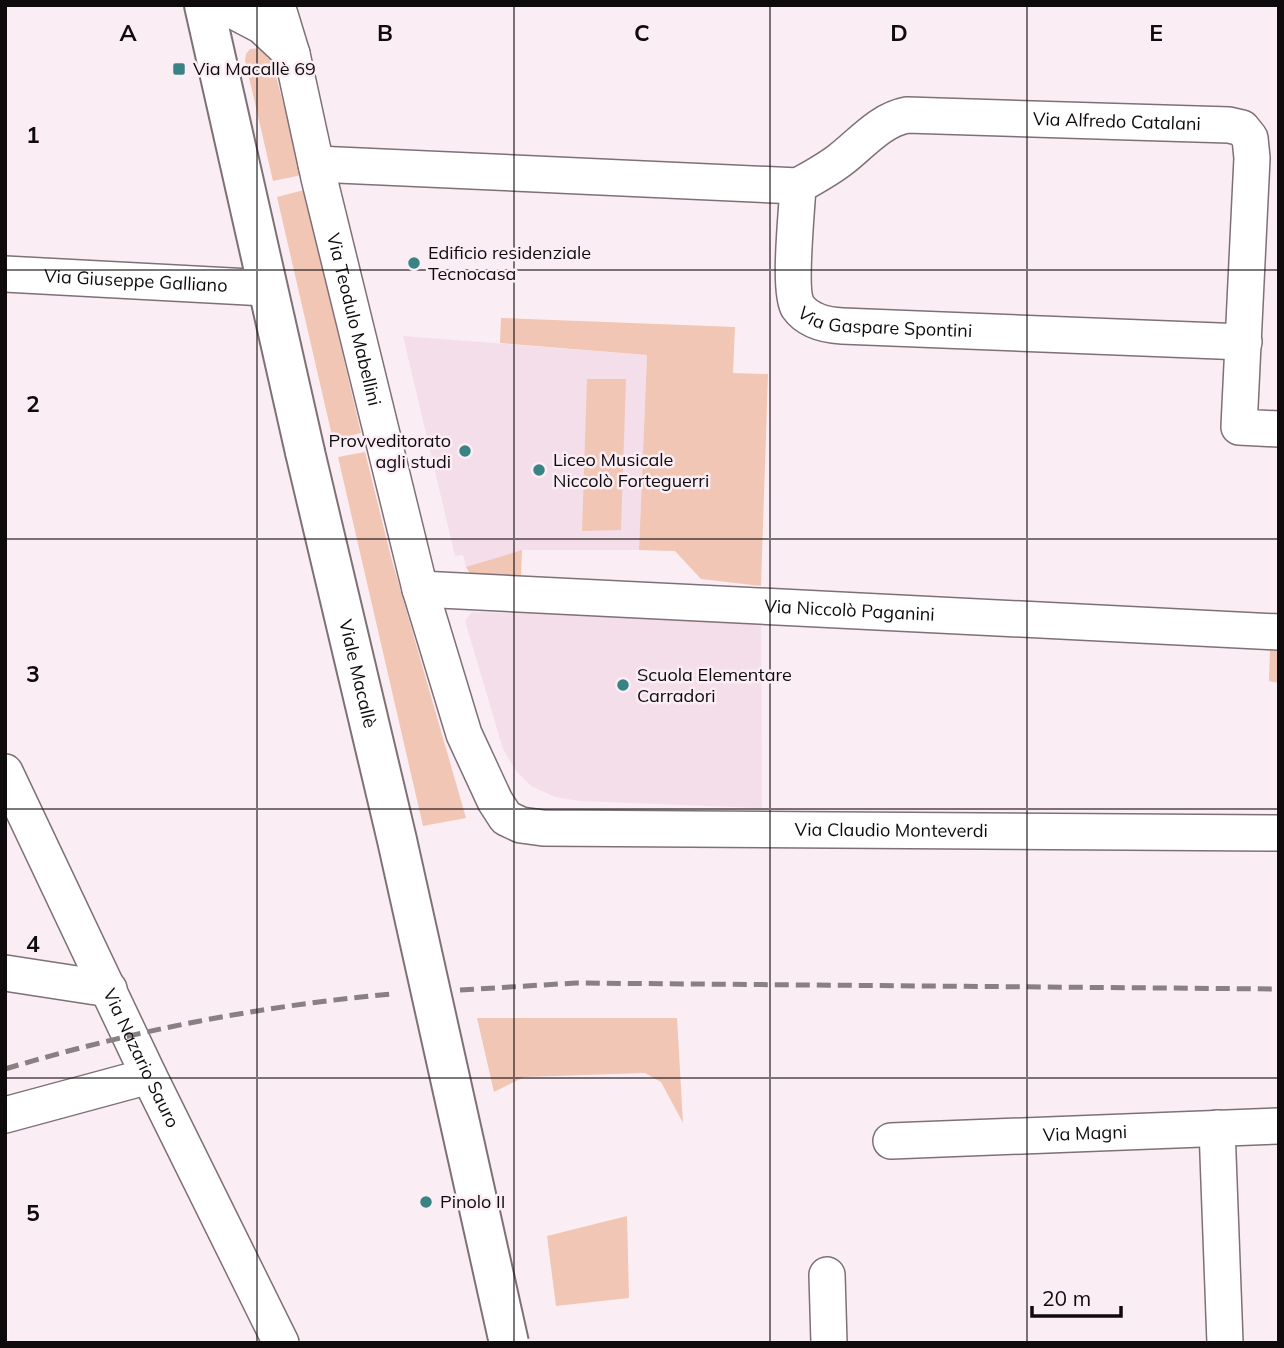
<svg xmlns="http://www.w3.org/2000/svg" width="1284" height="1348" font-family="Mulish,sans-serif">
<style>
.built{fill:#f4dee9}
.green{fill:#f1c6b4}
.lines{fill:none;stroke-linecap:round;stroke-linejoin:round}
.minor-casing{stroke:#7d7076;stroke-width:38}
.secondary-casing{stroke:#7d7076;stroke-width:42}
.minor{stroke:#fff;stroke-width:35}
.secondary{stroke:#fff;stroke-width:38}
.rail{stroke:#898084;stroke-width:5;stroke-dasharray:14 7;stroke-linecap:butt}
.secondary-bridge-casing{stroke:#7d7076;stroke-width:42;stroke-linecap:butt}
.secondary-bridge{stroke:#fff;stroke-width:38}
.grid{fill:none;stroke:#0f0b0d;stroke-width:2;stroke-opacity:0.55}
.poi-dot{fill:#3a8385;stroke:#fbedf4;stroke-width:2.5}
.labels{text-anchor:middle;stroke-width:5;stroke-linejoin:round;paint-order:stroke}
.poi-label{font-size:18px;fill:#0f0b0d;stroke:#fbedf4;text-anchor:start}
.street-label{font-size:18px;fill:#0f0b0d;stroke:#fbedf4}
.grid-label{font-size:23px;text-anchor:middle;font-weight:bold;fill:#0f0b0d;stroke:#fbedf4;stroke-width:5;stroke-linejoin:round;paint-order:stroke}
</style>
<rect width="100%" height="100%" fill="#fbedf4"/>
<path class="built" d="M403,336L647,355L639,550H522L466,567L463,555L455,556Z
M472,612L761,620L762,808L579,801L555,797L531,786L516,771L503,749L465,621Z"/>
<path class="green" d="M262,48L272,61L302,175L273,181L245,60L246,54L250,49Z
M304,190L361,433L333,440L277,197Z
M501,318L735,327L733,373L768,374L761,586L701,579L675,551L639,550L647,355L500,343Z
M587,379H626L621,530L582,531Z
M365,452L391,557L466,818L423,826L338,457Z
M522,550L521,575H471L466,567Z
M1270,650H1279V683L1269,681Z
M477,1018H677L683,1123L661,1082L645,1073L524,1077L494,1092Z
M627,1216L629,1298L556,1306L547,1236Z"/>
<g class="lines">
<g class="minor-casing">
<g id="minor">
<path d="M222,5L262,26L292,54"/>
<path id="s1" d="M277,5L292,54L319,178L420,589L464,734L495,801L506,818L521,825L543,828L1279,833"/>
<path id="s2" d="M316,164L798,186C797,209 788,291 798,307C808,321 825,325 842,326L1244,342"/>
<path id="s3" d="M798,186C812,178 827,170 840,160C861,144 880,120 907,115L1229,125L1242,128L1250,138L1252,158L1239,427L1279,429"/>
<path id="s4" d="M5,274L268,288"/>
<path id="s5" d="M420,589L1279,632"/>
<path id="s6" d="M5,772L149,1076L281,1343"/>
<path d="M5,973L109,989"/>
<path d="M5,1115L149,1076"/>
<path d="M1217,1128L1225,1343"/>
<path id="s7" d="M891,1141L1279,1126"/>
<path d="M827,1275L829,1343"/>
</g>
</g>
<g class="secondary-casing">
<path id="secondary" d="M204,5L305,452"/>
</g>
<use href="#minor" class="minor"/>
<use href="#secondary" class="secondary"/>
<path class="rail" d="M460,990L576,983L1279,989
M5,1069C131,1031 260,1006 391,994"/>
<g class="secondary-bridge-casing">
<g id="secondary-bridge">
<path id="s8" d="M305,452L397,840L509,1343"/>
</g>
</g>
<use href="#secondary-bridge" class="secondary-bridge"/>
</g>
<path class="grid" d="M257,5V1343M514,5V1343M770,5V1343M1027,5V1343M5,270H1279M5,539H1279M5,809H1279M5,1078H1279"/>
<g class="poi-dot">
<rect x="172" y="62" width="14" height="14" rx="3.5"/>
<circle cx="414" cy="263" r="7"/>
<circle cx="465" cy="451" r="7"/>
<circle cx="539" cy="470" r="7"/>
<circle cx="623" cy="685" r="7"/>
<circle cx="426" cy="1202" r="7"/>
</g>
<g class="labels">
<g class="poi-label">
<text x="193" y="75">Via Macallè 69</text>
<text x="428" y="259">Edificio residenziale<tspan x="428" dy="21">Tecnocasa</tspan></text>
<text x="451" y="447" text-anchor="end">Provveditorato<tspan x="451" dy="21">agli studi</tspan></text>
<text x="553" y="466">Liceo Musicale<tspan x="553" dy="21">Niccolò Forteguerri</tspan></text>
<text x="637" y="681">Scuola Elementare<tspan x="637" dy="21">Carradori</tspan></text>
<text x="440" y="1208">Pinolo II</text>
</g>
<g class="street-label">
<text dy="6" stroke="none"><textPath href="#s3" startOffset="341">Via Alfredo Catalani</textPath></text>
<text dy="6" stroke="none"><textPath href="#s4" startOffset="131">Via Giuseppe Galliano</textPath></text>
<text dy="6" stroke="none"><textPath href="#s2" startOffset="696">Via Gaspare Spontini</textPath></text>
<text dy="6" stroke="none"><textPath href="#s1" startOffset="324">Via Teodulo Mabellini</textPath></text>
<text dy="6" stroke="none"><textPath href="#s5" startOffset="430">Via Niccolò Paganini</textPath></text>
<text dy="6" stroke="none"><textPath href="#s8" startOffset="228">Viale Macallè</textPath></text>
<text dy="6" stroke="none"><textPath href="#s1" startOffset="1234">Via Claudio Monteverdi</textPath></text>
<text dy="6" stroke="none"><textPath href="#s6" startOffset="317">Via Nazario Sauro</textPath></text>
<text dy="6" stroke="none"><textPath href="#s7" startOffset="194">Via Magni</textPath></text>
</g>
</g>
<g class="grid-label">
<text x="128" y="41">A</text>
<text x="385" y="41">B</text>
<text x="642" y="41">C</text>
<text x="899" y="41">D</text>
<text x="1156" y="41">E</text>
<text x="33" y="143">1</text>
<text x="33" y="412">2</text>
<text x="33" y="682">3</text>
<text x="33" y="952">4</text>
<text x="33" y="1221">5</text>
</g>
<rect width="1284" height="1348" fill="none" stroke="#0f0b0d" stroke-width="14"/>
<path d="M1032 1306v10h89v-10" fill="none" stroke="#0f0b0d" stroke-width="3.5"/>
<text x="1042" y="1306" font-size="21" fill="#0f0b0d" stroke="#fbedf4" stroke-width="5" paint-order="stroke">20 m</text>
</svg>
